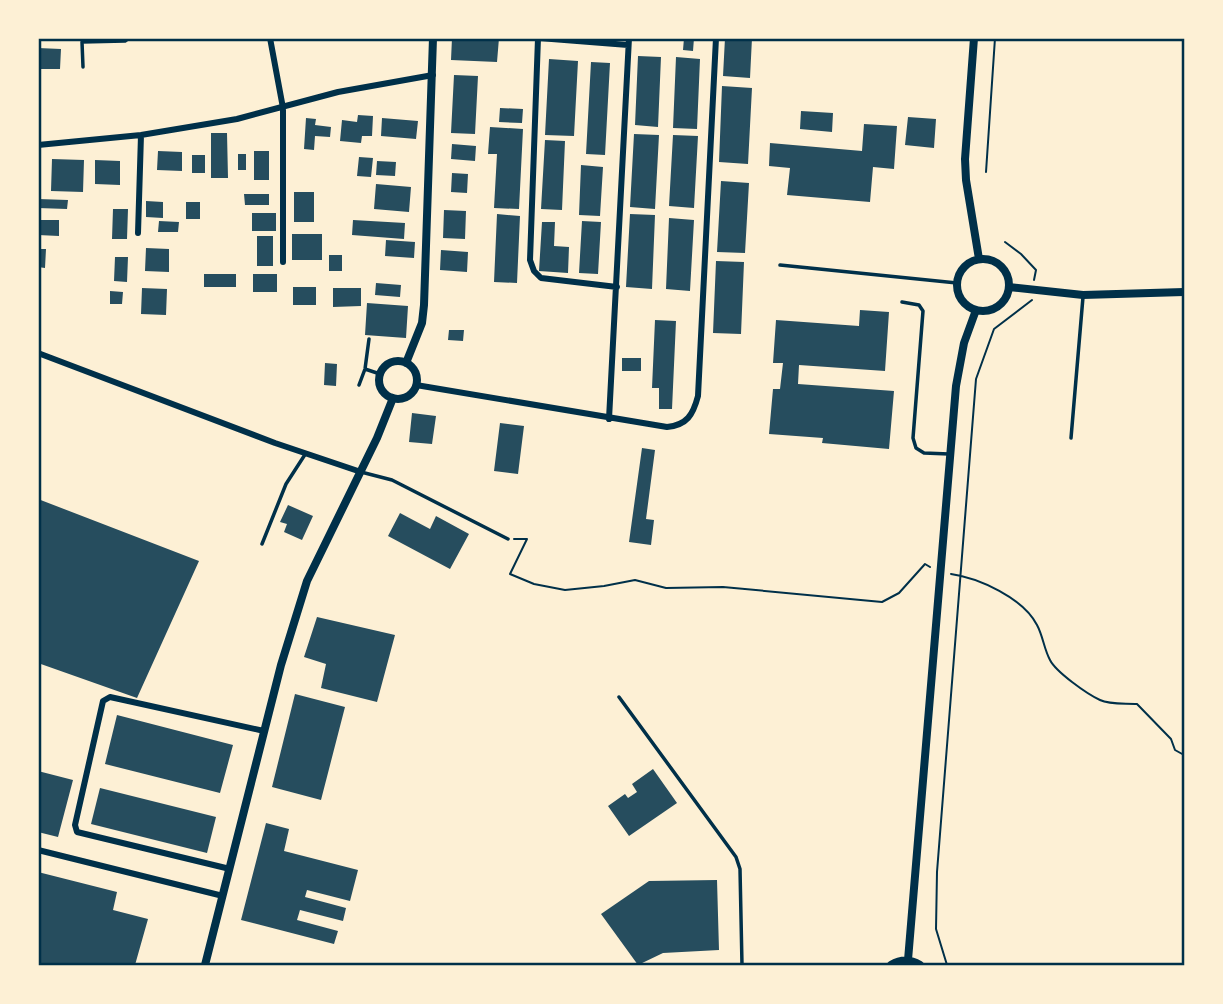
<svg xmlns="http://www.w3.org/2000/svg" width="1223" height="1004" font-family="'Exo 2',sans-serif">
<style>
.building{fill:#264d5e}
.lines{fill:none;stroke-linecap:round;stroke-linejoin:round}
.path{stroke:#003049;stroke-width:2}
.service{stroke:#003049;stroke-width:3.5}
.minor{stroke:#003049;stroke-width:6}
.tertiary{stroke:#003049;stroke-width:8}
.neatline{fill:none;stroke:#003049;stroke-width:2.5}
</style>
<rect width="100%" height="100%" fill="#fdf0d5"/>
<path class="building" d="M452,38H499L497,62L451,60Z
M684,38H694L693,51L683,50Z
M725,38H752L750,78L723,76Z
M38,48L61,49L60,69H38Z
M638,56L661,57L658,127L635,125Z
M676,57L700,59L697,129L673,128Z
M549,59L578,61L574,136L545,135Z
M591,62L610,63L605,155L586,154Z
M454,75L478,76L475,134L451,133Z
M722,86L752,88L748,164L719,162Z
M500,108L523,109L522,123L499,122Z
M801,111L833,113L832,132L800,129Z
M358,115L373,116L372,136H362L361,143L340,141L342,120L357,122Z
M908,117L936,119L934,148L905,145Z
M306,118L316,119L315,125L331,127L330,137L315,136L314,150L304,149Z
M382,118L418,121L416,139L381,136Z
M864,124L897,126L894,169L873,167L870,202L787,195L790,168L769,166L770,143L862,151Z
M490,127L523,129L519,209L494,208L497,154H488Z
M211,133H227L228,178H211Z
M634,134L659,135L655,209L630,207Z
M673,135L698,136L694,208L669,206Z
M545,140L565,141L562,210L541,209Z
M452,144L476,146L475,161L451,159Z
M158,151L182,152V171L157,170Z
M254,151H269V180H254Z
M238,154H246V170H238Z
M192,155H205V173H192Z
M359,157L373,158L371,177L357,176Z
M52,159L84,160L83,192L51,191Z
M95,160L120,161V185L95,184Z
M377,161L396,162L395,176L376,175Z
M581,165L603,167L600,216L579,215Z
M452,173L468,174L467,193L451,192Z
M721,181L749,183L745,253L717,252Z
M376,184L411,187L409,212L374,209Z
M294,192H314V222H294Z
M244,194H269V205H245Z
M38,199L68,200L67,209L38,208Z
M146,201L163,202V218L146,217Z
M186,202H200V219H186Z
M113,209H128L127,239H112Z
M444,210L466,211L465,239L443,238Z
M252,213H276V231H252Z
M497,214L520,216L517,283L494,282Z
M630,214L655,215L652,289L626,287Z
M669,218L694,220L690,291L666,289Z
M38,220H59V236L38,235Z
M353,220L405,223L404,239L352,235Z
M159,221L179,222L178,232H158Z
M582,221L601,222L598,274L579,273Z
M542,222H555L554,246L569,247L568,273L539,271Z
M292,234H322V260H292Z
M257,236H273V266H257Z
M386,240L415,242L414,258L385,256Z
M146,248L169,249V272L145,271Z
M38,249H46L45,268L38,267Z
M441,250L468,252L467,272L440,270Z
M329,255H342V271H329Z
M115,257H128L127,282L114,281Z
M716,261L744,262L741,334L713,333Z
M204,274H236V287H204Z
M253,274H277V292H253Z
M376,283L401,285L400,297L375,295Z
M293,287H316V305H293Z
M142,288L167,289L166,315L141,314Z
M333,288H361V306L333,307Z
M110,291L123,292L122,304H110Z
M367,303L408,306L406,338L365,335Z
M860,310L889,312L885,371L799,365L798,384L894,391L889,449L822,443L823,438L769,434L773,389H780L783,363H773L776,320L859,326Z
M655,320L676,321L672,409H659V388H652Z
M449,330H464L463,341L448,340Z
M622,358H641V371H622Z
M325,363L337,364L336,386L324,385Z
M412,413L436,416L432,444L409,442Z
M500,423L524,426L518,474L494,471Z
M642,448L655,450L646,519L654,520L651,545L629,542Z
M38,499L199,561L137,698L38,663Z
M288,505L313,516L302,540L284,532L287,524L280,522Z
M400,513L430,529L436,516L469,534L450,569L388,536Z
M317,617L395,635L377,702L321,688L326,664L304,657Z
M295,694L345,707L321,800L272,787Z
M117,715L233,745L220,793L105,764Z
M653,769L677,803L629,836L608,806L625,794L628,798L637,792L632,784Z
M38,771L73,780L58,837L38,832Z
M100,788L216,817L207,853L91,824Z
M266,823L289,829L284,851L358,870L350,901L307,890L305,897L346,908L343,921L300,910L297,920L338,931L334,944L241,920Z
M38,872L117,892L113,910L148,919L135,965H38Z
M717,880L719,950L663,953L638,965L601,914L649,881Z"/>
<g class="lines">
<path class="path" d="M986,172L995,38
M1005,242L1021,254L1036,270L1034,280
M514,539H527L510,574L534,584L565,590L604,586L635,580L666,588L723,587L882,602L899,593L925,564L930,567
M951,574C979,578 1023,598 1037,625C1043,636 1044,649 1050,660C1056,672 1087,694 1100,700C1110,705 1126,703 1137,704L1171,739L1175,750L1184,755
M947,965L936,929L937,872L976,379L994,329L1032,300"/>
<path class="service" d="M83,67L82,42L125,41L129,38
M780,265L957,283
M902,302L919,305L923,311L913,438L916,448L924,453L949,454
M365,369L380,374
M359,385L365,369L369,339
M1071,438L1083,297
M361,472L392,480L508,539
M262,544L286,484L306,453
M619,697L736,857L740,869L742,965"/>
<path class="minor" d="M270,38L283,108V262
M538,38L530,260L534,271L541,278L617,287
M539,38L628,45
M38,145L141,135L237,119L338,92L433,75
M138,233L141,135
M38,353L275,443L361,472
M416,385L667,427C687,425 693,415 698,396L716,38
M609,419L629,38
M38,850L223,896
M230,869L77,832L75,825L103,701L110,697L264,731"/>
<path class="tertiary" d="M974,38L965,159L966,180L979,259
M957 285a26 26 0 1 1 52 0a26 26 0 1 1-52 0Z
M1009,287L1083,295L1184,292
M379 380a19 19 0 1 1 38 0a19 19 0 1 1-38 0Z
M406,363L422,323L424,305L433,38
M908,960L956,386L964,343L976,310
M205,965L281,665L307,581L377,438L393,398
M891,965C901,959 910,959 920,965"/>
</g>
<rect width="1223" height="1004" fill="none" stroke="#fdf0d5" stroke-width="80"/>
<rect x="40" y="40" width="1143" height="924" class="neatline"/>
</svg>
